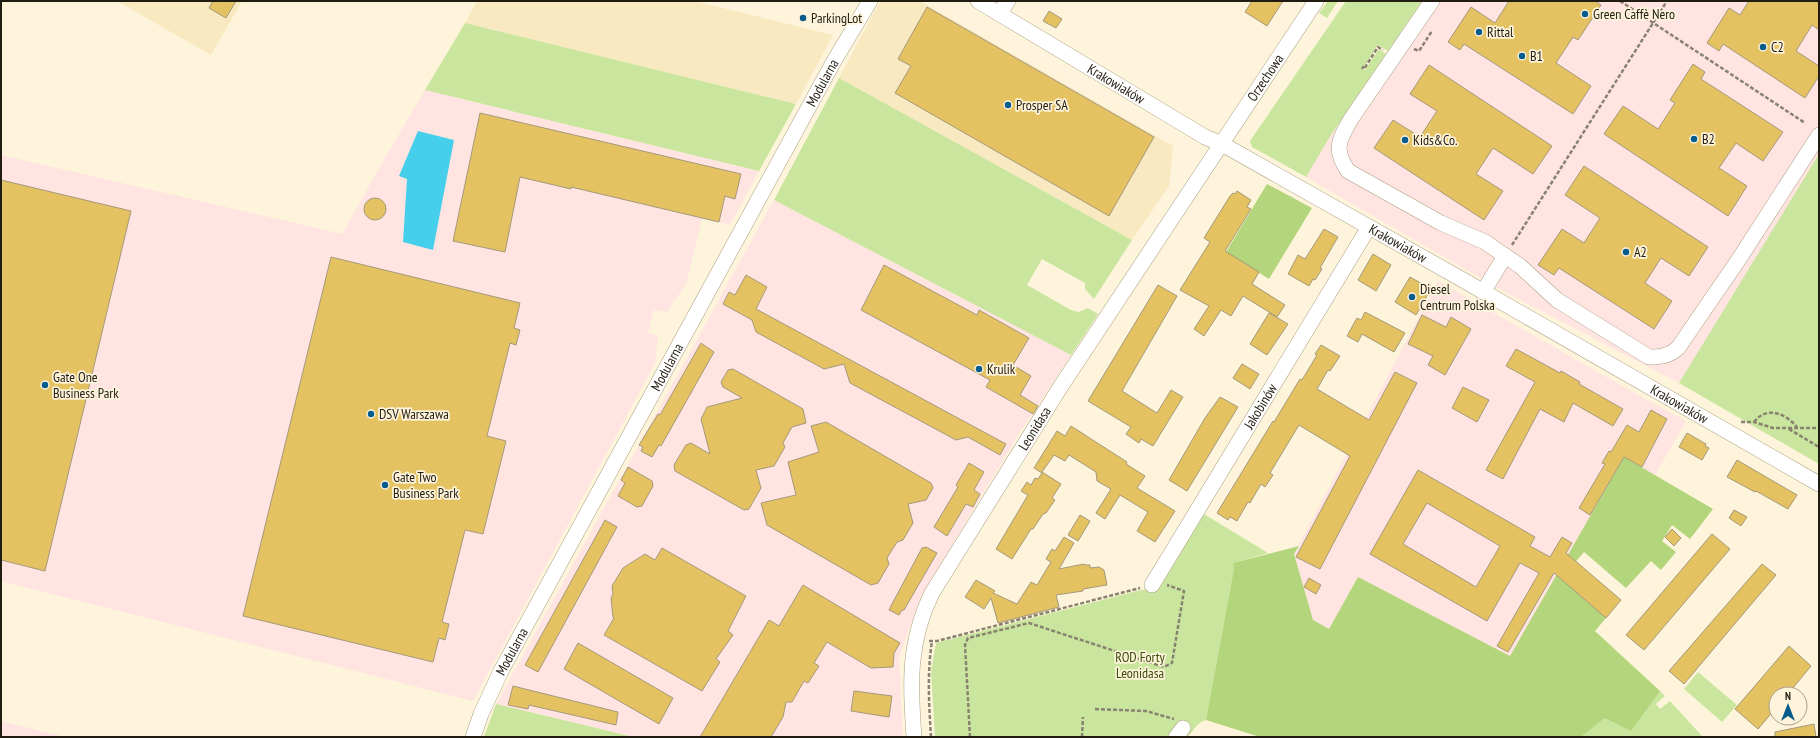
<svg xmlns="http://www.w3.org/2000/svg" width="1820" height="738" font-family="'PT Sans Narrow',sans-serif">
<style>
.commercial{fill:#ffe4e1}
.built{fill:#f8e9c1}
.green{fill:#cae69e}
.forest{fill:#b3d57b}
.water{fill:#45cfeb}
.building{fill:#e4c262;stroke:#a4997b;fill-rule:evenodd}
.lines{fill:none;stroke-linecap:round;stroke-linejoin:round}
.minor-casing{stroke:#aa9f81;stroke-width:16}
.path{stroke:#898270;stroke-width:2.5;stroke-dasharray:4 2;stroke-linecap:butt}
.minor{stroke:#fff;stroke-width:15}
.poi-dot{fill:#065b8d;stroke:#fef4db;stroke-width:1.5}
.labels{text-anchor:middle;stroke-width:3.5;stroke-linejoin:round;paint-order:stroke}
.poi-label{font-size:14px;fill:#211c11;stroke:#fef4db;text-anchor:start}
.street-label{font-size:14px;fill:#211c11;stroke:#fef4db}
.park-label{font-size:14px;fill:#384c0a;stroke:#fef4db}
</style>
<rect width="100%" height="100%" fill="#fef4db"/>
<path class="commercial" d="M1422,1H1819V160L1679,383L1503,291L1306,177L1331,135Z
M425,90L759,171L730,225L702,218L686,284L667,312L654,310L648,333L658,336L655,363L473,701L1,581V155L342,234L386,156Z
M774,200L1071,355L1017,437L920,598L899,657L903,737H634L496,704Z
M1438,281L1638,395L1686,421L1655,475L1624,458L1510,656L1358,577L1329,630L1313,620L1294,554Z
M1,721L66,737H1Z"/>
<path class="built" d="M117,1H242L211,55Z
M477,1H694L833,35L796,104L465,23Z
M880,1H920L1173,146L1169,186L1132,240L839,78Z"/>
<path class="green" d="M1328,1H1338L1327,18L1319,13Z
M1346,1H1422L1388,51L1378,45L1364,67L1362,66L1361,68L1365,70L1379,49L1386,54L1331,135L1306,177L1252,147L1250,141Z
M465,23L796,104L759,171L425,90Z
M839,78L1132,240L1094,299L1085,289V283L1042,259L1027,285L1071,310L1079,312L1088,308L1098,314L1071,355L774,200Z
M1819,154V464L1679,383Z
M1204,514L1268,553L1233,563L1234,568L1206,720C1195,724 1195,730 1187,737H935L931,671L936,643L1137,591L1160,587Z
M1698,672L1737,705L1722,722L1684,689Z
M1660,691L1665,696L1656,704L1660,709L1670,701L1703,737H1581L1605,718Z
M496,704L634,737H484Z"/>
<path class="forest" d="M1267,184L1312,208L1269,279L1226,252Z
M1624,457L1713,509L1690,539L1672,525L1662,541L1676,552L1661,570L1651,561L1626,588L1584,552L1561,579L1606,618L1595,631L1660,691L1631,731L1605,718L1581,737H1260L1206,720L1234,568L1233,563L1299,546L1294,554L1313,620L1329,629L1358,577L1510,656Z"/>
<path class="water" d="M418,131L454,140L433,250L403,242L407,179L399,176Z"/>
<path class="building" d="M213,1H236L226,18L209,8Z
M1252,1H1283L1267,26L1245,12Z
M1509,1H1595L1601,5L1578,40L1573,37L1556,63L1591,86L1573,114L1464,44L1460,50L1448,42L1471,7L1495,23Z
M1749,1H1819V30L1812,25L1796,51L1819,66V76L1805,98L1723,44L1719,51L1707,43L1729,8L1740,15Z
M927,7L1154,137L1109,216L895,93L911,66L898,59Z
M1049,11L1062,19L1056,28L1043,21Z
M1693,64L1705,72L1701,79L1783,132L1763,161L1736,143L1719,168L1747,186L1728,216L1604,134L1623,106L1658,129L1675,103L1670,100Z
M1429,65L1552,146L1533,174L1493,148L1476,174L1503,191L1484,220L1374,148L1393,120L1420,137L1437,111L1410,94Z
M480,113L741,174L735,199L725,196L719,222L571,187V189L520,177L505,252L453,241Z
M1584,166L1708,247L1689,276L1661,258L1645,283L1672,301L1654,329L1559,268L1554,275L1538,265L1562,229L1584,243L1600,218L1565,195Z
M1,180L131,211L45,571L1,560Z
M1237,191L1251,200L1247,207L1251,209L1225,251L1259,272L1252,284L1285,305L1277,317L1243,296L1231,316L1221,310L1204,336L1194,329L1209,306L1180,290L1210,242L1204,238L1230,196L1233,193L1235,194Z
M364 209a11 11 0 1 1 22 0a11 11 0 1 1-22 0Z
M1324,229L1338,237L1320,268L1322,269L1315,280L1313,279L1309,286L1288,274L1298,255L1305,259Z
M1373,254L1391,265L1376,291L1358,280Z
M331,257L520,303L514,328L520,330L516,345L510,343L487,436L506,441L483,534L465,530L442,622L449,624L445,640L439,638L433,662L243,616Z
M884,265L977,315L979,310L1029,338L1013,365L1031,376L1020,395L1038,406L1033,414L986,387L990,380L861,310Z
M746,275L767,287L756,309L1006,444L1000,455L968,437L956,440L850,383L844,364L824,369L756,332L752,320L723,304L729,292L735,295Z
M1410,277L1431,289L1416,315L1395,302Z
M1158,285L1177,296L1122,391L1157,413L1171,390L1183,397L1153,446L1141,439L1139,443L1126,434L1131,427L1088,401Z
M1365,312L1405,333L1394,352L1362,334L1358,342L1347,336L1357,318L1361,320Z
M1269,313L1288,324L1267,355L1250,344Z
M1422,315L1446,327L1451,317L1471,329L1445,375L1428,365L1433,356L1408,344Z
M701,343L714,352L661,446L659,445L652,457L641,451L643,447L639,445L658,414L660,415Z
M1321,345L1340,356L1330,371L1328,370L1317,389L1369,420L1395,372L1417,383L1320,569L1296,557L1350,456L1299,425L1270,473L1273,475L1265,487L1261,484L1250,503L1248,502L1237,521L1230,517L1228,520L1217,513L1273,421L1274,422L1300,379L1302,380L1317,355L1315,354Z
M1516,349L1560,373L1561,371L1580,382L1579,384L1623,409L1613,426L1573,403L1564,422L1540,409L1503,479L1486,470L1535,382L1506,366Z
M1242,364L1259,374L1250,389L1233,378Z
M733,369L803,409L806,423L792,427L783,443L785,447L774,466L756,470L761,488L749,509L744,510L675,471L674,465L686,445L691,443L710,454L701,419L707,407L742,398L723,387L721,382L728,370Z
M1463,387L1489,400L1477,422L1452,408Z
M1220,397L1238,407L1187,491L1169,480L1205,418Z
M1651,410L1667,419L1642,467L1624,457L1590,515L1579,508L1605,464L1602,463L1609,451L1611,452L1627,425L1639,432Z
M826,422L931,483L933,488L926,500L908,504L913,523L903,540L897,542L887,558L889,564L878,583L871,585L767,525L761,503L796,495L788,462L819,452L811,426Z
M1071,426L1127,462L1126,464L1145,476L1137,488L1175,511L1155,542L1137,531L1148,512L1120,495L1105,519L1096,513L1111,489L1097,481L1096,472L1069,455L1065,461L1054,455L1042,472L1061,484L1052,498L1055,500L1046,513L1043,514L1033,529H1031L1012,559L996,549L1028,495L1021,491L1027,482L1031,485L1035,478L1038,479L1042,473L1034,468L1057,431L1065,436Z
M1687,433L1706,444L1705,446L1709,448L1702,460L1679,447Z
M1737,460L1797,495L1788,509L1756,491L1755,492L1727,477Z
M969,463L984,472L974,490L980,494L973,507L966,504L947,536L934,527L958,487L956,485Z
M628,467L652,481L653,486L642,506L637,507L618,496L625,483L621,480Z
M1418,470L1535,537L1530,546L1550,557L1562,537L1572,543L1566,553L1621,600L1606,618L1554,573L1508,652L1497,646L1539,573L1520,563L1487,621L1370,554ZM1427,503L1500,546L1476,587L1403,544Z
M1734,510L1747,517L1741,526L1729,518Z
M1080,515L1090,521L1078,541L1068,535Z
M605,520L617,527L538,672L525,665Z
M1672,529L1681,538L1674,546L1665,537Z
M1712,534L1730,549L1644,650L1626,635Z
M1064,537L1074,543L1059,569L1084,564L1085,565H1090V568L1099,567L1104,570L1107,585L1083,589V591L1056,595L1059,607L998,623L991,598L984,609L965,597L976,580L995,591L993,593L1017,604L1031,582L1037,585L1051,562L1046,559L1052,549L1055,551Z
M926,547L937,553L904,610H902L899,615L889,610L892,604L922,548Z
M662,548L746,596L728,631L733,635L716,659L720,662L702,691L604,635L614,618L613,617L611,598L613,594L612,586L623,568L645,554L655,560Z
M1762,564L1776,575L1684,684L1669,671Z
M1309,578L1321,585L1316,594L1304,587Z
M803,585L900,643L894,653L893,667L871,668L827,642L814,663L819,666L808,683L804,681L792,702H786L783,717L771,737H700L769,620L779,626Z
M578,643L673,698L659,724L564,669Z
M1789,646L1811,666L1788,694H1776V708L1758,729L1735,709Z
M513,686L618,712L616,725L529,705L528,709L508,705Z
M854,691L892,696L889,717L851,711Z
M1814,724L1816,737H1775V732Z"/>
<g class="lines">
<g class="minor-casing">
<g id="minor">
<path id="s1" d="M978,1L1205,137L1222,144L1463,280L1819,484"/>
<path d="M1432,1L1351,119C1339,140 1333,149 1348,171L1441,223L1485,242L1520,266L1557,300L1649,357C1661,357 1669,356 1678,348L1739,259L1819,135"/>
<path d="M999,14L1008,1"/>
<path d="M1483,292L1505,256"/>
<path id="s2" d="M1152,585L1369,227"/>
<path id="s3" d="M473,737L481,714L501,671L834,61L870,1"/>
<path id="s4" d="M914,737C910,685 908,642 932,593L1061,386L1316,1"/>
<path d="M1176,737L1183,728"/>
</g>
</g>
<path class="path" d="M1620,1L1805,123
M1414,49L1419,51L1432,31
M1362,69L1363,67L1364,69L1378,47L1383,50
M1512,245L1667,1
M1741,422H1754L1773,428H1819
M1754,422C1767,405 1786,414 1797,427
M1789,429L1819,447
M929,641H937L1140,588
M1095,709L1146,711L1174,719
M931,737C929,705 927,673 932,641
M970,737L965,645L968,638L1029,623L1164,667L1172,663L1184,591L1167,585
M1082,737L1083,717"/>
<use href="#minor" class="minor"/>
</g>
<g class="poi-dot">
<circle cx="1585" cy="14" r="4"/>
<circle cx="803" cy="18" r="4"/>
<circle cx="1479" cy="32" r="4"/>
<circle cx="1763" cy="47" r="4"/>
<circle cx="1522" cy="56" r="4"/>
<circle cx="1008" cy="105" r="4"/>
<circle cx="1694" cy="139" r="4"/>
<circle cx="1405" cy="140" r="4"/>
<circle cx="1626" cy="252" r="4"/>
<circle cx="1412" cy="297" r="4"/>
<circle cx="979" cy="369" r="4"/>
<circle cx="45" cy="385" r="4"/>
<circle cx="371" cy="414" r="4"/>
<circle cx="385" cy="485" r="4"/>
</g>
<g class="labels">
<g class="poi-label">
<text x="1593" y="19">Green Caffè Nero</text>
<text x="811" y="23">ParkingLot</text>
<text x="1487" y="37">Rittal</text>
<text x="1771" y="52">C2</text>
<text x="1530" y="61">B1</text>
<text x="1016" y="110">Prosper SA</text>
<text x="1702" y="144">B2</text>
<text x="1413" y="145">Kids&amp;Co.</text>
<text x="1634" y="257">A2</text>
<text x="1420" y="294">Diesel<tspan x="1420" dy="16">Centrum Polska</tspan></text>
<text x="987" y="374">Krulik</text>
<text x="53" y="382">Gate One<tspan x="53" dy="16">Business Park</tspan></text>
<text x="379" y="419">DSV Warszawa</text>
<text x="393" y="482">Gate Two<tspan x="393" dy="16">Business Park</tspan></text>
</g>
<g class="street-label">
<text dy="5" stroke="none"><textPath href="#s4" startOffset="761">Orzechowa</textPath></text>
<text dy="5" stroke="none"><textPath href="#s3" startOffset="742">Modularna</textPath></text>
<text dy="5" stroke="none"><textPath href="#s1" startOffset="161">Krakowiaków</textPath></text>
<text dy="5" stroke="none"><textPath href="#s1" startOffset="485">Krakowiaków</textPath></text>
<text dy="5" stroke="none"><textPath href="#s3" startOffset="418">Modularna</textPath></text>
<text dy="5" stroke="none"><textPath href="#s1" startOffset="809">Krakowiaków</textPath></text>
<text dy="5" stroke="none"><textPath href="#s2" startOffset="209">Jakobinów</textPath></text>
<text dy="5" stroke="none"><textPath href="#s4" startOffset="341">Leonidasa</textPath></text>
<text dy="5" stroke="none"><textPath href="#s3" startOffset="94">Modularna</textPath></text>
</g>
<g class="park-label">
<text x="1140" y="662">ROD Forty<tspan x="1140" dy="16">Leonidasa</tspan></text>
</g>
</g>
<rect width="1820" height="738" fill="none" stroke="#211c11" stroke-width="4"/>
<g transform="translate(1788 706)"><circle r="19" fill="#fef4db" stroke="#a69e8a"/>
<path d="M0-3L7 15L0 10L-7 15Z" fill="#065b8d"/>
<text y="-6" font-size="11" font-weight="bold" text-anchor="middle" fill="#211c11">N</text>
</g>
</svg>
